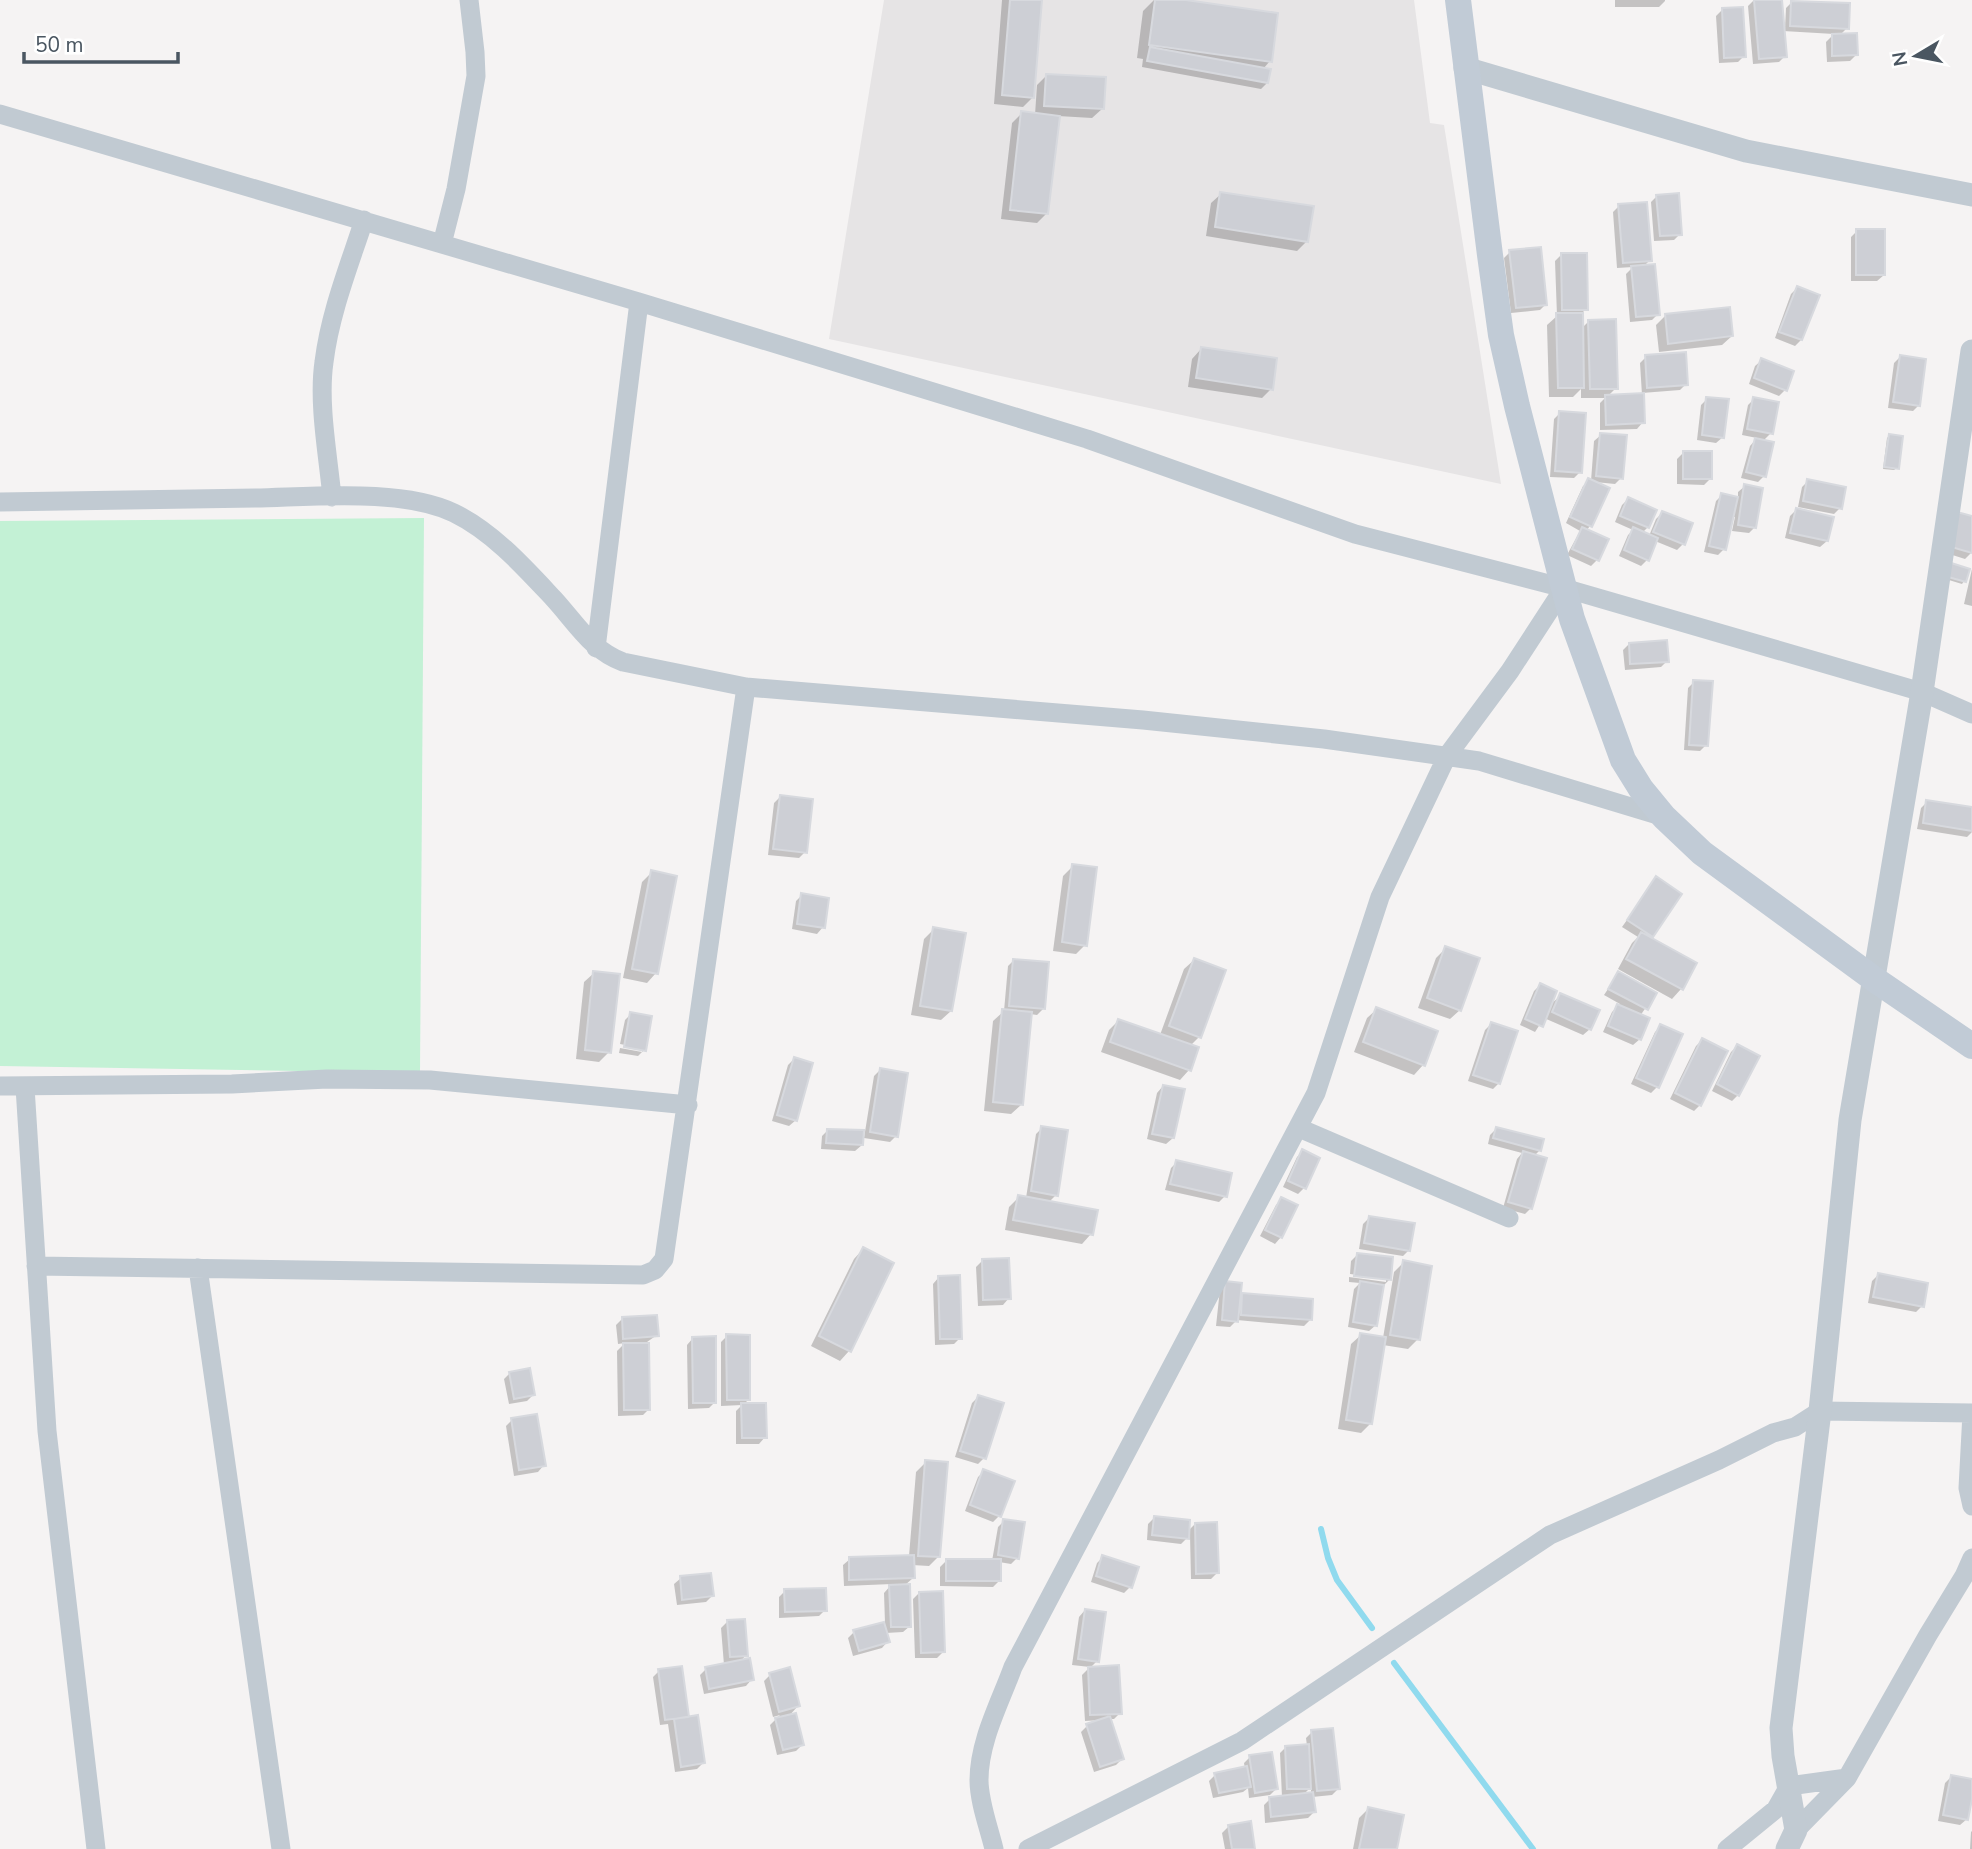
<svg xmlns="http://www.w3.org/2000/svg" width="1972" height="1849" font-family="'Nunito Sans',sans-serif">
<style>
.education{fill:#e6e4e5}
.green{fill:#c3f1d5}
.shadow{fill:#0003;fill-rule:evenodd}
.lines{fill:none;stroke-linecap:round;stroke-linejoin:round}
.stream{stroke:#90daee;stroke-width:6}
.building{fill:#cdcfd5;stroke:#d7d9de;stroke-width:2}
.minor{stroke:#c1cad2;stroke-width:19}
.tertiary{stroke:#c1cad2;stroke-width:23}
.secondary{stroke:#c1cbd6;stroke-width:26}
</style>
<rect width="100%" height="100%" fill="#f5f3f3"/>
<path class="education" d="M884,0H1414L1430,123L1444,125L1501,484L829,339Z"/>
<path class="green" d="M424,518L420,1073L0,1066V521Z"/>
<path class="shadow" d="M1002,0H1041L1033,97L1023,107L994,104Z
M1154,0H1173L1270,61L1263,69L1267,83L1261,89L1142,67L1143,59L1137,58L1143,11Z
M1615,0H1665V1L1659,7H1615Z
M1754,0H1780L1783,29H1785L1786,8L1792,2L1847,28L1840,35L1856,55L1850,61L1827,62L1826,42L1834,34L1783,31L1785,56L1779,62L1753,64L1748,6Z
M1722,10L1744,56L1738,62L1719,63L1716,16Z
M1047,75L1102,109L1092,118L1058,116L1047,213L1037,223L1001,219L1012,123L1022,113L1035,115L1037,85Z
M1221,194L1307,241L1297,251L1206,236L1211,203Z
M1657,196L1680,234L1674,240L1654,241L1651,202Z
M1619,206L1650,260L1643,267L1658,314L1652,320L1630,322L1626,274L1633,267L1617,268L1613,212Z
M1857,231L1884,275L1877,281H1851V237Z
M1510,252L1546,304L1540,310L1511,313L1504,258Z
M1561,255L1586,309L1581,314V329L1589,321L1616,388L1608,396L1642,395L1640,363L1646,357L1686,384L1680,390L1642,393L1643,422L1637,429L1600,430V403L1605,398H1581V389L1573,397H1549L1547,325L1557,316L1555,261Z
M1797,288L1801,340L1795,346L1775,338L1791,294Z
M1665,316L1732,336L1722,345L1659,352L1656,325Z
M1201,349L1271,389L1262,398L1188,387L1192,359Z
M1900,357L1919,405L1913,411L1888,408L1894,363Z
M1762,360L1785,390L1779,396L1749,384L1755,366Z
M1707,399L1723,437L1716,443L1697,440L1701,405Z
M1754,399L1771,433L1763,441L1764,476L1758,482L1741,478L1750,446L1757,438L1742,435L1748,405Z
M1560,413L1580,472L1574,478L1550,477L1554,419Z
M1601,435L1621,478L1615,484L1595,482L1608,489L1590,526L1586,531L1597,560L1591,566L1567,555L1580,531L1566,523L1583,486L1591,481L1594,441Z
M1889,436L1897,468L1894,470L1883,469L1887,438Z
M1683,453L1710,479L1704,485L1677,484V459Z
M1808,481L1840,508L1834,514L1798,507L1802,487Z
M1745,486L1755,527L1749,533L1732,531L1735,517H1732L1724,549L1718,555L1704,552L1716,501L1722,495L1738,498V492Z
M1628,499L1648,527L1642,533L1649,536L1656,519L1662,513L1683,544L1677,550L1655,541L1647,560L1641,566L1619,556L1628,535L1633,530L1615,522L1622,505Z
M1796,510L1827,541L1820,547L1785,538L1790,516Z
M1972,518L1971,553L1965,559L1943,552Z
M1946,563L1964,581L1962,584L1939,577Z
M1972,569V606L1964,604Z
M1629,644L1667,661L1661,667L1625,670L1623,650Z
M1694,682L1706,745L1700,751L1684,750L1688,688Z
M780,797L805,852L799,858L768,855L774,803Z
M1927,802L1972,809V832L1967,837L1917,829L1921,808Z
M1073,866L1085,945L1076,954L1053,951L1063,876Z
M652,872L656,973L647,983L623,978L642,882Z
M1656,879L1652,936L1650,938L1695,963L1681,989L1672,999L1618,969L1632,943L1638,937L1622,927Z
M802,895L823,927L817,934L792,929L796,901Z
M934,929L951,1011L941,1020L911,1015L924,939Z
M1446,948L1460,1010L1450,1019L1418,1008L1436,958Z
M1014,960L1044,1008L1037,1015L1030,1014L1021,1105L1011,1114L984,1111L993,1021L1004,1011L1008,966Z
M1194,960L1199,1037L1190,1046L1189,1070L1180,1080L1101,1052L1109,1030L1118,1021L1160,1035L1184,969Z
M594,973L609,1052L599,1062L576,1059L584,982Z
M1618,974L1655,994L1640,1016V1039L1633,1045L1603,1032L1612,1012L1620,1004L1604,995Z
M1540,985L1549,1006L1561,995L1590,1029L1583,1035L1544,1018L1535,1032L1520,1025L1534,991Z
M1377,1009L1436,1032L1423,1065L1414,1075L1354,1052L1367,1018Z
M631,1014L644,1050L638,1056L619,1053L620,1048L642,1052V1048L620,1044L625,1020Z
M1491,1024L1499,1083L1493,1089L1468,1081L1485,1030Z
M1661,1026L1657,1087L1651,1093L1631,1084L1655,1032Z
M1702,1040L1700,1105L1694,1111L1670,1099L1696,1046Z
M1737,1046L1738,1095L1732,1101L1712,1091L1731,1052Z
M794,1059L796,1120L789,1126L772,1121L788,1065Z
M880,1070L896,1136L890,1142L864,1138L874,1076Z
M1163,1086L1173,1138L1166,1144L1147,1139L1157,1093Z
M1042,1128L1056,1195L1048,1203L1091,1234L1082,1244L1005,1230L1009,1207L1019,1197L1026,1198L1036,1134Z
M1496,1129L1540,1150L1534,1156L1531,1208L1525,1214L1503,1208L1517,1159L1522,1153L1488,1144L1490,1135Z
M828,1130L862,1145L855,1151L821,1149L822,1136Z
M1303,1151L1304,1188L1298,1194L1283,1187L1297,1157Z
M1177,1162L1225,1196L1219,1202L1165,1190L1171,1168Z
M1282,1199L1281,1237L1275,1244L1260,1236L1276,1205Z
M1369,1218L1409,1250L1403,1256L1359,1249L1363,1224Z
M863,1249L892,1264L849,1351L840,1361L811,1346L854,1259Z
M1357,1255L1389,1280L1383,1286L1376,1325L1369,1331L1348,1327L1354,1289L1360,1283L1349,1282V1277L1386,1282V1278L1350,1274L1351,1261Z
M982,1261L1009,1298L1003,1305L978,1306L976,1267Z
M1404,1262L1418,1339L1408,1349L1383,1345L1371,1423L1361,1433L1338,1429L1351,1344L1361,1335L1383,1338L1394,1272Z
M1878,1275L1922,1306L1916,1312L1868,1303L1872,1281Z
M939,1277L960,1338L954,1344L935,1345L933,1284Z
M1226,1283L1238,1299L1243,1295L1310,1320L1304,1326L1237,1320L1230,1327L1216,1326L1220,1289Z
M622,1319L657,1335L647,1342L649,1409L643,1415L618,1416L617,1351L625,1343L618,1344L616,1325Z
M727,1336L749,1399L743,1405L765,1437L759,1444H736V1411L742,1405L721,1406V1342Z
M693,1338L715,1402L709,1408L688,1409L687,1345Z
M510,1373L533,1395L527,1401L509,1404L504,1379Z
M978,1397L984,1458L978,1464L955,1457L972,1403Z
M512,1420L544,1465L538,1472L514,1476L506,1426Z
M926,1462L938,1557L929,1566L912,1565L913,1578L904,1586L910,1626L903,1632L886,1633L888,1641L882,1648L853,1656L848,1638L854,1632L885,1623L884,1593L892,1584L844,1586L843,1565L850,1559L909,1556L916,1472Z
M984,1471L999,1516L993,1522L965,1511L978,1477Z
M1154,1518L1187,1532L1195,1524L1217,1573L1211,1579H1191L1190,1535L1181,1544L1147,1540L1148,1524Z
M1004,1521L1017,1558L1011,1564L999,1562V1581L993,1587L940,1586V1567L946,1561H992L998,1527Z
M1103,1557L1130,1587L1124,1593L1091,1582L1097,1563Z
M681,1578L712,1596L706,1602L677,1605L674,1584Z
M785,1591L825,1610L819,1616L779,1618V1597Z
M919,1593L943,1652L937,1658H915L913,1599Z
M1085,1610L1097,1661L1090,1668L1120,1713L1114,1719H1109L1122,1759L1116,1765L1094,1772L1081,1732L1087,1726L1101,1720L1085,1721L1082,1675L1090,1667L1072,1665L1079,1617Z
M727,1622L746,1655L740,1662L752,1679L746,1686L704,1694L700,1675L706,1669L724,1665L721,1628Z
M659,1671L687,1719L703,1763L697,1769L675,1772L668,1724L660,1725L653,1677Z
M770,1675L798,1706L788,1717L802,1745L796,1751L777,1755L770,1725L780,1715L773,1717L764,1681Z
M1312,1732L1338,1789L1332,1795L1312,1797L1314,1812L1308,1818L1265,1823L1264,1805L1270,1799L1282,1797L1280,1753L1286,1747L1307,1746L1306,1738ZM1311,1787V1794L1303,1795Z
M1250,1757L1276,1789L1270,1795L1249,1798L1248,1788L1243,1792L1213,1798L1209,1781L1215,1775L1245,1769L1244,1763Z
M1951,1777L1972,1780L1967,1819L1960,1825L1938,1821L1945,1783Z
M1369,1808L1395,1849H1353L1359,1818Z
M1228,1827L1254,1849H1225L1222,1833Z
M1972,1831V1849H1970L1971,1832Z"/>
<g class="lines">
<path class="stream" d="M1321,1529L1328,1558L1337,1580L1372,1628
M1394,1663L1533,1849"/>
</g>
<path class="building" d="M1010,0H1042L1034,98L1002,95Z
M1155,0H1186L1278,13L1272,62L1149,45Z
M1754,0H1782L1787,57L1759,59Z
M1791,1L1850,3L1849,29L1790,26Z
M1743,7L1746,57L1724,58L1722,8Z
M1857,33L1858,55L1832,56V34Z
M1150,47L1271,69L1268,83L1147,61Z
M1046,74L1106,77L1104,109L1044,106Z
M1021,111L1060,116L1048,214L1010,210Z
M1220,192L1314,206L1308,242L1215,227Z
M1679,193L1682,235L1660,236L1656,195Z
M1647,202L1652,261L1623,263L1618,204Z
M1856,229H1885V275H1856Z
M1541,247L1547,305L1516,308L1509,250Z
M1561,253H1587L1588,310H1562Z
M1655,264L1660,315L1636,317L1631,266Z
M1797,286L1820,295L1802,340L1779,332Z
M1730,307L1733,336L1668,344L1665,314Z
M1556,313H1583L1584,388H1558Z
M1616,319L1618,389H1590L1588,320Z
M1201,347L1277,358L1273,390L1196,378Z
M1686,352L1688,385L1647,388L1645,355Z
M1900,355L1926,359L1920,406L1893,402Z
M1761,358L1794,371L1787,391L1754,378Z
M1644,393L1645,423L1606,425L1605,395Z
M1706,397L1729,399L1724,438L1702,435Z
M1753,397L1779,402L1773,434L1747,429Z
M1559,411L1586,413L1582,473L1555,471Z
M1600,433L1627,435L1623,479L1596,476Z
M1889,434L1903,436L1899,469L1884,467Z
M1755,438L1774,442L1766,477L1746,472Z
M1683,451H1712V479H1683Z
M1588,478L1610,488L1592,527L1570,517Z
M1807,479L1846,487L1842,509L1803,501Z
M1744,484L1763,488L1756,528L1738,525Z
M1721,493L1738,497L1726,550L1709,546Z
M1628,497L1657,510L1649,528L1620,516Z
M1796,508L1834,517L1828,541L1790,533Z
M1662,511L1693,523L1685,545L1653,532Z
M1957,512L1972,516V553L1948,546Z
M1582,527L1609,539L1599,561L1572,549Z
M1633,527L1658,538L1649,561L1624,550Z
M1945,561L1970,569L1966,582L1941,575Z
M1667,640L1669,662L1630,664L1629,643Z
M1693,680L1713,681L1708,746L1689,745Z
M780,795L813,799L807,853L773,849Z
M1926,800L1972,807V831L1923,823Z
M1072,864L1097,867L1087,946L1062,942Z
M651,870L677,876L658,974L632,969Z
M1656,876L1682,894L1653,937L1627,920Z
M801,893L829,898L825,928L797,924Z
M933,927L966,933L952,1011L920,1006Z
M1641,932L1697,963L1683,990L1626,959Z
M1445,946L1480,958L1461,1011L1427,998Z
M1194,958L1226,970L1201,1038L1169,1026Z
M1013,959L1049,962L1045,1009L1009,1006Z
M593,971L620,974L611,1053L585,1050Z
M1618,971L1657,993L1648,1010L1608,989Z
M1540,983L1557,991L1543,1027L1525,1019Z
M1560,993L1600,1010L1591,1030L1552,1012Z
M1617,1004L1650,1018L1641,1040L1608,1026Z
M1376,1007L1438,1031L1425,1066L1363,1042Z
M1002,1009L1032,1012L1023,1105L993,1102Z
M630,1012L652,1016L646,1051L624,1047Z
M1118,1019L1199,1047L1191,1071L1110,1042Z
M1491,1022L1518,1031L1500,1084L1473,1075Z
M1660,1024L1683,1034L1659,1088L1636,1078Z
M1702,1038L1728,1051L1701,1106L1675,1093Z
M1737,1044L1760,1056L1739,1096L1717,1084Z
M794,1057L813,1063L797,1121L777,1115Z
M880,1068L908,1073L898,1137L870,1132Z
M1163,1085L1185,1089L1174,1138L1152,1134Z
M1041,1126L1068,1130L1058,1196L1031,1191Z
M1496,1127L1544,1139L1541,1151L1493,1138Z
M827,1129L864,1130L863,1145L826,1143Z
M1302,1149L1320,1158L1306,1189L1288,1181Z
M1523,1151L1547,1158L1532,1209L1508,1202Z
M1176,1160L1232,1173L1227,1197L1170,1184Z
M1018,1195L1098,1210L1093,1235L1013,1220Z
M1281,1197L1298,1205L1282,1238L1265,1230Z
M1369,1216L1415,1223L1410,1251L1364,1243Z
M863,1247L894,1263L851,1352L819,1336Z
M1357,1253L1393,1257L1391,1280L1354,1276Z
M1009,1258L1011,1299L983,1300L982,1259Z
M1403,1260L1432,1266L1420,1340L1390,1335Z
M1878,1273L1928,1283L1924,1307L1873,1297Z
M960,1275L962,1339H940L938,1276Z
M1225,1281L1242,1283L1238,1322L1222,1320Z
M1360,1281L1384,1285L1377,1326L1353,1322Z
M1242,1293L1313,1299L1312,1320L1241,1315Z
M657,1315L659,1336L623,1339L622,1317Z
M1360,1333L1386,1337L1372,1424L1346,1420Z
M726,1334L750,1335V1400H727Z
M716,1336V1403H693L692,1337Z
M623,1343H649L650,1410H624Z
M530,1368L535,1395L514,1399L509,1372Z
M978,1395L1004,1403L986,1459L960,1451Z
M741,1403H766L767,1438H742Z
M537,1414L546,1466L519,1470L511,1418Z
M925,1460L948,1462L940,1557L918,1556Z
M983,1469L1015,1481L1001,1517L970,1505Z
M1154,1516L1190,1520L1189,1539L1152,1535Z
M1003,1519L1025,1522L1019,1559L998,1555Z
M1217,1522L1219,1573L1196,1574L1195,1523Z
M914,1555L915,1578L849,1580V1557Z
M1102,1555L1139,1567L1132,1588L1096,1576Z
M946,1559H1001V1581H946Z
M711,1573L714,1596L682,1600L680,1576Z
M910,1584L911,1627H891L889,1585Z
M826,1588L827,1611L785,1612L784,1589Z
M943,1591L945,1652L921,1653L919,1592Z
M1085,1609L1106,1612L1099,1662L1078,1659Z
M745,1619L748,1656L730,1657L727,1620Z
M884,1622L890,1642L859,1651L853,1630Z
M750,1658L754,1680L709,1689L705,1667Z
M1119,1665L1122,1714L1090,1715L1088,1667Z
M682,1666L689,1717L665,1720L658,1669Z
M790,1667L800,1706L779,1712L769,1673Z
M796,1713L804,1745L783,1750L775,1718Z
M698,1715L705,1763L681,1767L674,1719Z
M1110,1716L1124,1759L1100,1767L1086,1724Z
M1333,1728L1340,1789L1317,1791L1311,1730Z
M1309,1744L1311,1789H1287L1285,1746Z
M1272,1752L1278,1789L1255,1793L1249,1755Z
M1247,1766L1251,1787L1219,1793L1214,1773Z
M1951,1775L1972,1779V1799L1968,1820L1943,1815Z
M1313,1792L1316,1812L1271,1817L1269,1797Z
M1368,1807L1404,1815L1397,1849H1359Z
M1251,1821L1255,1849H1232L1228,1825Z"/>
<g class="lines">
<path class="minor" d="M0,114L639,302L1087,439L1355,534L1564,588L1922,692L1972,714
M442,244L456,189L476,76L475,52L469,0
M332,497C328,455 318,403 324,362C330,313 349,266 364,220
M0,502C85,501 170,499 255,498C312,497 403,488 454,513C493,532 525,568 554,599C576,623 592,651 623,662L746,687L1143,720L1324,739L1479,761L1664,817
M596,648L639,302
M0,1086L232,1084L327,1079L430,1080L688,1105
M25,1087L47,1431L96,1849
M1299,1128L1509,1218
M36,1266L643,1275L655,1270L664,1259L746,687
M198,1268L281,1849
M1972,1413L1968,1488L1972,1506
M1796,1830L1847,1778L1928,1635L1964,1576L1972,1558
M994,1849C989,1828 979,1802 979,1780C979,1741 1000,1703 1013,1667L1316,1093L1380,897L1447,756L1510,671L1564,588
M1028,1849L1242,1741L1550,1535L1719,1460L1773,1433L1795,1427L1820,1411L1972,1413
M1727,1849L1776,1809L1789,1786L1847,1778"/>
<path class="tertiary" d="M1465,68L1746,151L1972,195
M1787,1849L1796,1830L1783,1756L1781,1728L1820,1411L1850,1120L1922,692L1972,351"/>
<path class="secondary" d="M1458,0L1490,255L1501,335L1517,406L1572,619L1623,760L1641,789L1664,817L1702,853L1874,979L1972,1046"/>
</g>
<g transform="translate(1916 56) rotate(260)" stroke="#ffffff" stroke-width="5" paint-order="stroke">
<path d="M0-5L12 26L0 18L-12 26Z" fill="#4a5661"/>
<text y="-10" font-size="19" font-weight="bold" text-anchor="middle" fill="#4a5661">N</text>
</g>
<path d="M24 52v10h154v-10" fill="none" stroke="#4a5661" stroke-width="3.5"/>
<text x="35" y="52" font-size="21" fill="#4a5661" stroke="#ffffff" stroke-width="5" paint-order="stroke">50 m</text>
</svg>
